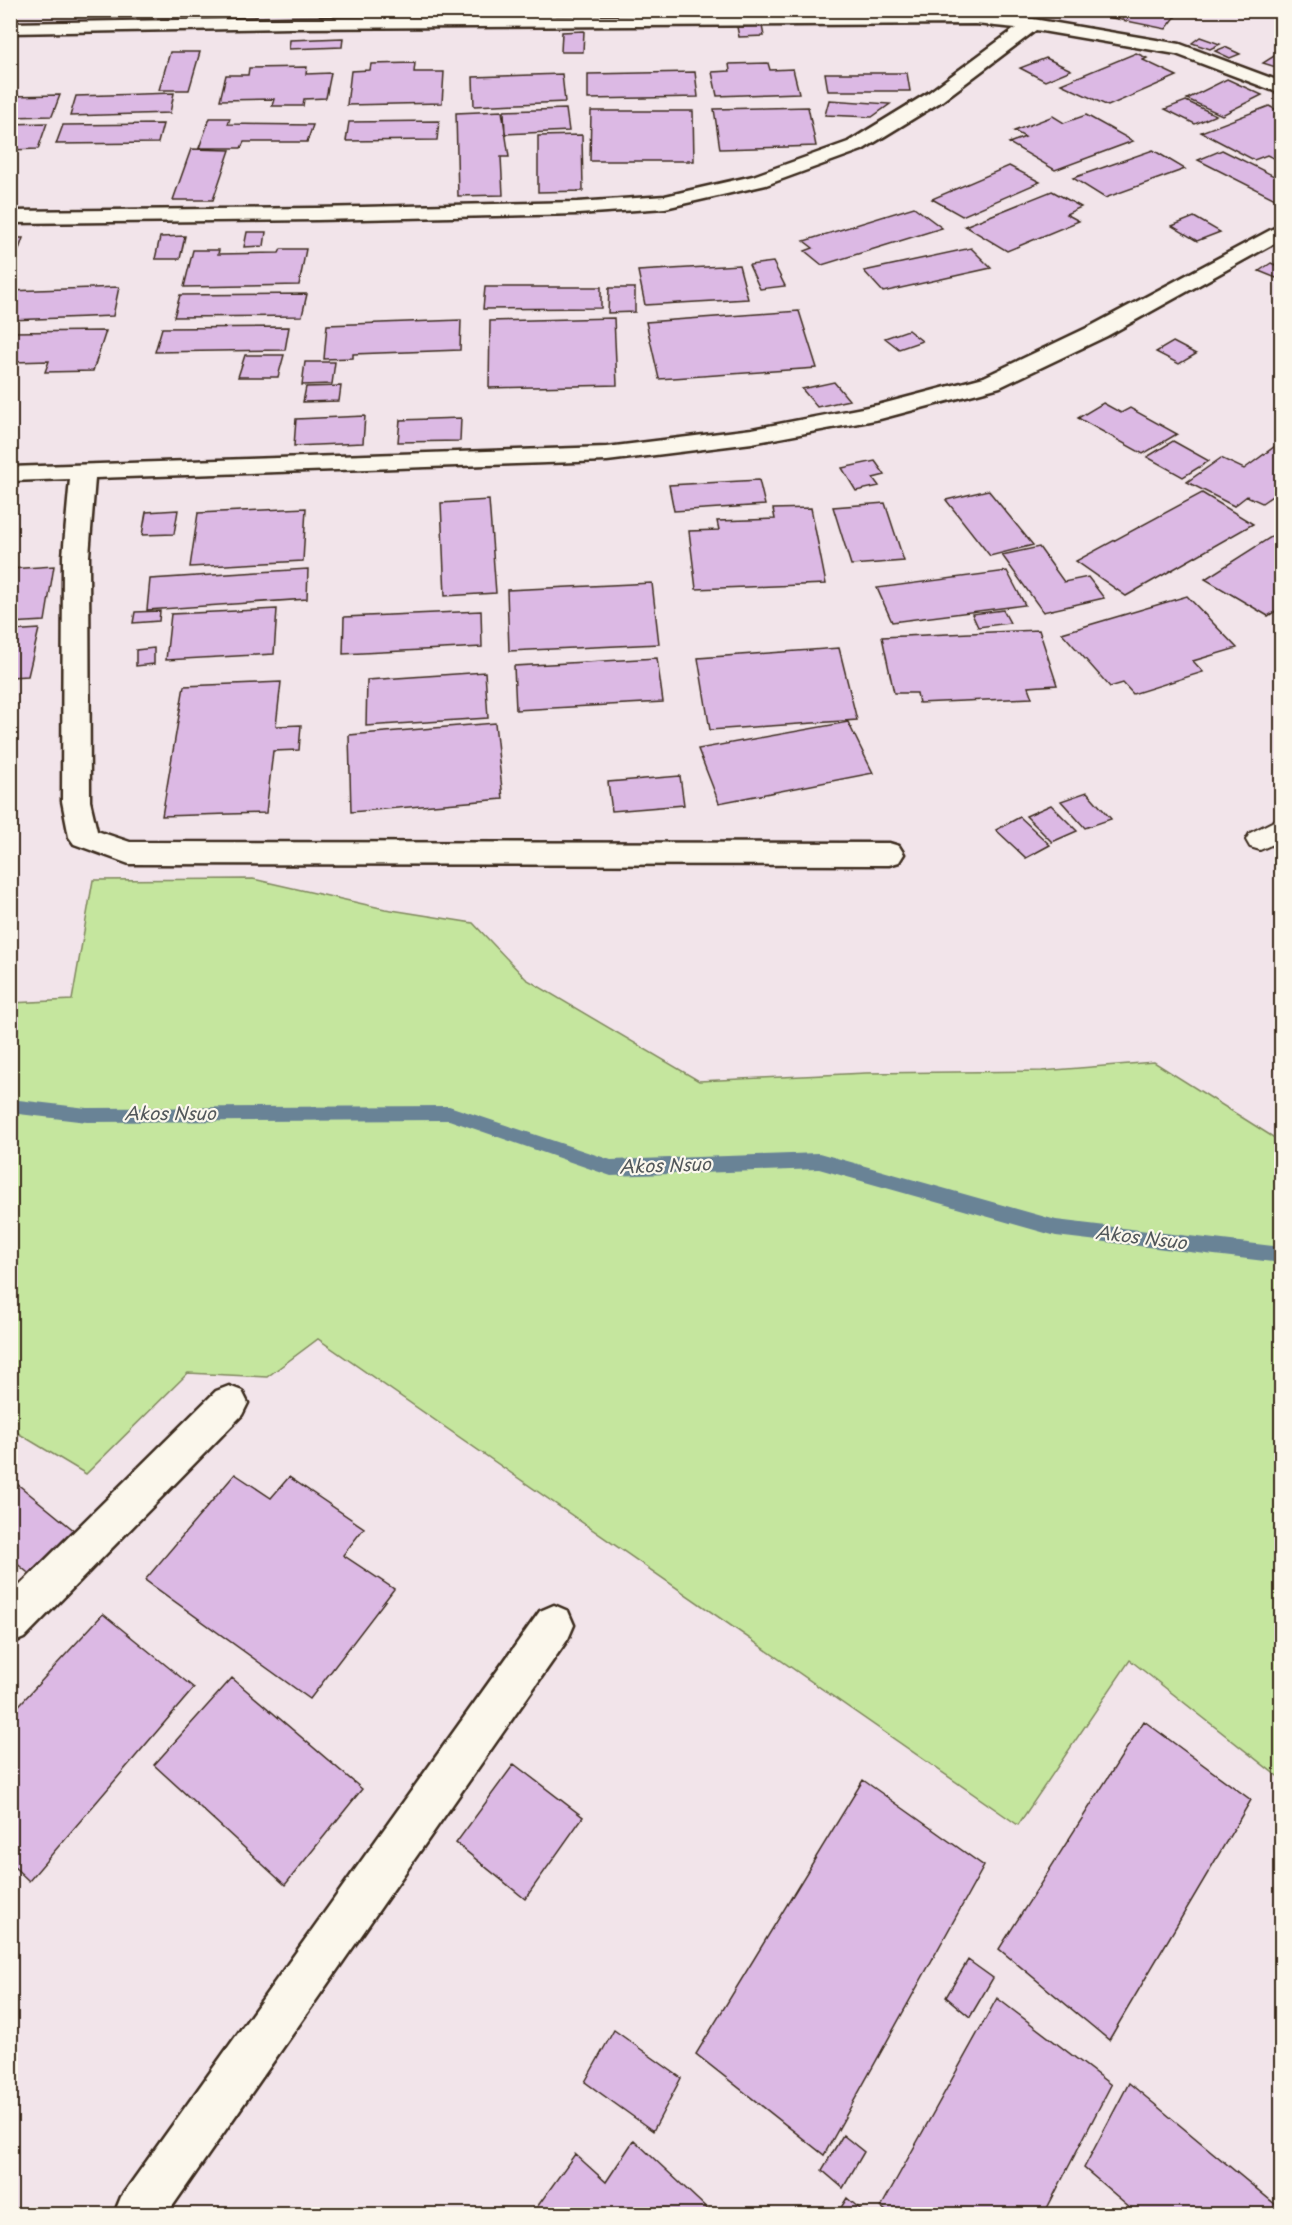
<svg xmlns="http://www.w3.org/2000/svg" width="1292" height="2225" font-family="'Playpen Sans',sans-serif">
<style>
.green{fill:#c5e69e;stroke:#80885e;stroke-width:1.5}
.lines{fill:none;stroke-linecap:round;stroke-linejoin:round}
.stream{fill:#698396;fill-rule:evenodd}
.building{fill:#dcb9e4;stroke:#3b2a1e;stroke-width:1.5}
.lane-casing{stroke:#3b2a1e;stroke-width:4}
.street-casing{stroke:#3b2a1e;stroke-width:5}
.lane{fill:#fbf7ec;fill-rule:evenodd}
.street{fill:#fbf7ec;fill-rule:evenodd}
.labels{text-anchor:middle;stroke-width:4.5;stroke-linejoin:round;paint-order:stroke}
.water-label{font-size:18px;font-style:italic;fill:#52575a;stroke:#fbf7ec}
</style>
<rect width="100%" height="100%" fill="#f2e4ea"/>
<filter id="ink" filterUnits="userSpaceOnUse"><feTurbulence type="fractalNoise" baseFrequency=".0167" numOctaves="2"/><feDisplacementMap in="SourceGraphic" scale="12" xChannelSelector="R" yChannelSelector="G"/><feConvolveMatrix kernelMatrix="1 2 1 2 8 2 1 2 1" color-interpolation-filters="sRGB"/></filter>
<g filter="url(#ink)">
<path class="green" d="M253,879L385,909L473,923L526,979L699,1081L866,1073L1042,1071L1154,1062L1281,1142V1779L1130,1660L1018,1825L318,1339L267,1377L188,1373L86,1474L11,1429V1003L72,1000L93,880Z"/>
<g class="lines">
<path class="stream" d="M10,1099L87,1108L449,1106L611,1160L819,1153L1056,1220L1282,1247V1263L1056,1236L819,1169L611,1176L449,1120L87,1122L10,1113Z"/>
</g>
<path class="building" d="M1112,10H1146L1176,16L1166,29L1107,17Z
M762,26L764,36L739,37L737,27Z
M584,31L583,52H561L562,32Z
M1200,37L1220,44L1210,49L1192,43Z
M343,38L342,47L289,49L290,40Z
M1225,47L1240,54L1230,58L1215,51Z
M1282,51V69L1263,63Z
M170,52H200L189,90H159Z
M1136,53L1147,58L1143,60L1177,76L1108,106L1061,84Z
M1046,58L1071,70L1045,81L1020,68Z
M415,63L414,72H444L442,103L347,105L351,71L370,70L371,64Z
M768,63L770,70L793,69L799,93L717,96L712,72L730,71L729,64Z
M307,67L306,74L331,73L326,98L304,99L303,106H272L274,99L220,100L226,75H248L249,68Z
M695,72L698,97L588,99V74Z
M825,73H907L910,91H828Z
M562,74L565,102L474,106L473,77Z
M1227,79L1262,95L1222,115L1187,99Z
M174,93L170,113L70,116L76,96Z
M60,95L52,116L10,117V96Z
M829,100L890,104L872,117L825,115Z
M1186,101L1216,115L1195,124L1165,109Z
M1269,106L1282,113V155L1273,158L1267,155L1254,160L1201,132Z
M808,107L816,146L720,149L714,109Z
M566,109L569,131L505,134L504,111Z
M502,111L509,157H501L503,195L458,196L456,113Z
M591,111H693L694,161H590Z
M1086,115L1133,141L1055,170L1009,143L1025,137L1014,131L1053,116L1064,123Z
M210,118H230L228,124L313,125L307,142H244L241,148H199Z
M439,121L437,140L346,141L349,122Z
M47,123L38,149L10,150V124Z
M163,124L158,143L56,144L63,125Z
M582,135L583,191L538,192V136Z
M191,149L230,150L213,200H173Z
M1153,150L1185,169L1105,198L1073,178Z
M1222,150L1282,180V196L1275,199L1198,160Z
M1009,166L1040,182L962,216L932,199Z
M1052,191L1081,207L1066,214L1079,221L1007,251L965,226Z
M914,207L942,228L822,265L805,251L813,248L804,241Z
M1194,217L1220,232L1197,241L1172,226Z
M247,232H266L264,246L244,247Z
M185,236L180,259H155L160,237Z
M10,238H23L17,255H10Z
M971,248L991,268L883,292L864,271Z
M281,249H306L299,285L184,287L193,250H219L218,254L279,253Z
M773,262L785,286L760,289L749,265Z
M1271,263L1282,268V275L1276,278L1259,271Z
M739,265L748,299L645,305L638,271Z
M119,287L113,316L10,320V291Z
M485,287H601V308L483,309Z
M609,288H635V312L608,313Z
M307,294L302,316L174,317L180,295Z
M799,311L817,368L659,379L646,322Z
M614,318L617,385L489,388L490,321Z
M461,320L460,350L353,354V358L324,359L327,325Z
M289,327L285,350L155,352L162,328Z
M908,330L922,341L899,349L885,338Z
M106,331L93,371L45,372L49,361L13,362L10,370V332Z
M1173,342L1196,354L1179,364L1156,352Z
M245,355H284L278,377H238Z
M305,362H335L332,384L302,385Z
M834,382L849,400L817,407L802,389Z
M341,386L339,401L303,402L306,387Z
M1103,403L1121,413L1130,408L1177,434L1143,454L1078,418Z
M365,416L363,443L294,446L296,419Z
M461,418L460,441L398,442L400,420Z
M1173,441L1209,461L1183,477L1147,457Z
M1282,441V489L1262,503L1247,496L1234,506L1187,482L1221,458L1244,469Z
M875,461L885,475L873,478L879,486L856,491L842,468Z
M759,480L765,505L674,511L669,485Z
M988,490L1033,545L990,556L946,500Z
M1202,493L1253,524L1126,596L1076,561Z
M489,500L496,593L445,596L441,503Z
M885,503L904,561L851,565L833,507Z
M306,508L303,561L190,567L198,513Z
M811,508L826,584L696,589L689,531L719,530L717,521L775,519L773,509Z
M178,510L174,534L142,535L146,512Z
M1282,530V607L1268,616L1205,579Z
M1039,547L1064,582L1088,577L1104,598L1043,612L1002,555Z
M54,566L45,621L10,623V569Z
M308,569L307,599L147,610L150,579Z
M1007,571L1025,605L892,622L877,588Z
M652,583L659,644L509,651L507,590Z
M1187,596L1237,648L1193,661L1203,672L1133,694L1123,683L1110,687L1062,633Z
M277,609L274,654L166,660L171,614Z
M1003,610L1010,623L978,627L972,614Z
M160,611L159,621L133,623L135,612Z
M481,611L482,647L343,654L344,617Z
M39,629L28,676L10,677V631Z
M1039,630L1057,685L1028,687L1032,698L919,703L917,693H894L882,637Z
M154,648V664L136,666V650Z
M839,648L857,720L710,730L698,658Z
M657,658L663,702L516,710L514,666Z
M485,672L488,718L366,726L367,680Z
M281,682L276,726L301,725L299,750L273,751L266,813L162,816L184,686Z
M848,722L873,773L719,803L698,749Z
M495,723L503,799L351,812L349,735Z
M680,776L684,805L612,811L608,782Z
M1087,792L1111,819L1085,828L1061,801Z
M1051,805L1077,831L1052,842L1026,816Z
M1020,817L1050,845L1026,858L996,830Z
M235,1474L271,1498L289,1477L364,1528L343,1555L394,1589L310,1699L145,1580Z
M10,1478L81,1536L38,1581L10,1558Z
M103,1614L194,1688L29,1881L10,1863V1715Z
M232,1678L362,1789L285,1885L154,1765Z
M1144,1721L1251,1800L1109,2040L999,1949Z
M514,1764L583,1817L525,1899L456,1843Z
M863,1780L984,1866L824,2155L696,2054Z
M968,1960L993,1978L970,2017L946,1997Z
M997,1998L1111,2085L1044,2214H890L881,2207Z
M614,2030L681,2078L653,2131L585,2082Z
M1129,2083L1282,2210V2214H1138L1084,2168Z
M843,2135L864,2152L843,2188L822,2170Z
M634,2140L713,2214H532L575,2154L606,2182Z
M847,2198L866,2214H837Z"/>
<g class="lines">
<g class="lane-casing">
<path id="lane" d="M1282,817V840L1260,850L1250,847L1246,840L1250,833Z"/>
</g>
<g class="street-casing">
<path id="street" d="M975,14L1033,19L1180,44L1282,82V94L1176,54L1036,30L942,101L862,150L766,185L665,208L578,214L317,220L10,223V211L317,208L578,202L665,196L753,176L848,142L928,93L1016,28L975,24L290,28L10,33V23L290,18Z
M1282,224V239L1107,336L1000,387L880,419L752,443L607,461L95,478L89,556L90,801L97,831L130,842L889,843L899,846L904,854L899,862L889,865L129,864L74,844L69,837L62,801L63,556L70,479L10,481V467L607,447L752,429L878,405L984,377L1091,326Z
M229,1386L242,1391L248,1403L242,1415L24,1638L10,1644V1595L216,1391Z
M554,1605L568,1611L574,1625L568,1639L167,2214H114L121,2197L540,1611Z"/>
</g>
<use href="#lane" class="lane"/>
<use href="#street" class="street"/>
</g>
</g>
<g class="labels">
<g class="water-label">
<text x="170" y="1120">Akos Nsuo</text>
<text transform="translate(665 1166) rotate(-2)" y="6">Akos Nsuo</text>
<text transform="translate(1141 1238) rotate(7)" y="6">Akos Nsuo</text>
</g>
</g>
<rect width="1292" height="2225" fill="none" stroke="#fbf7ec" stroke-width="36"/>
<rect x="18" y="18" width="1256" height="2189" fill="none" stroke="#3b2a1e" stroke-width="2" filter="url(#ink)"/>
</svg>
